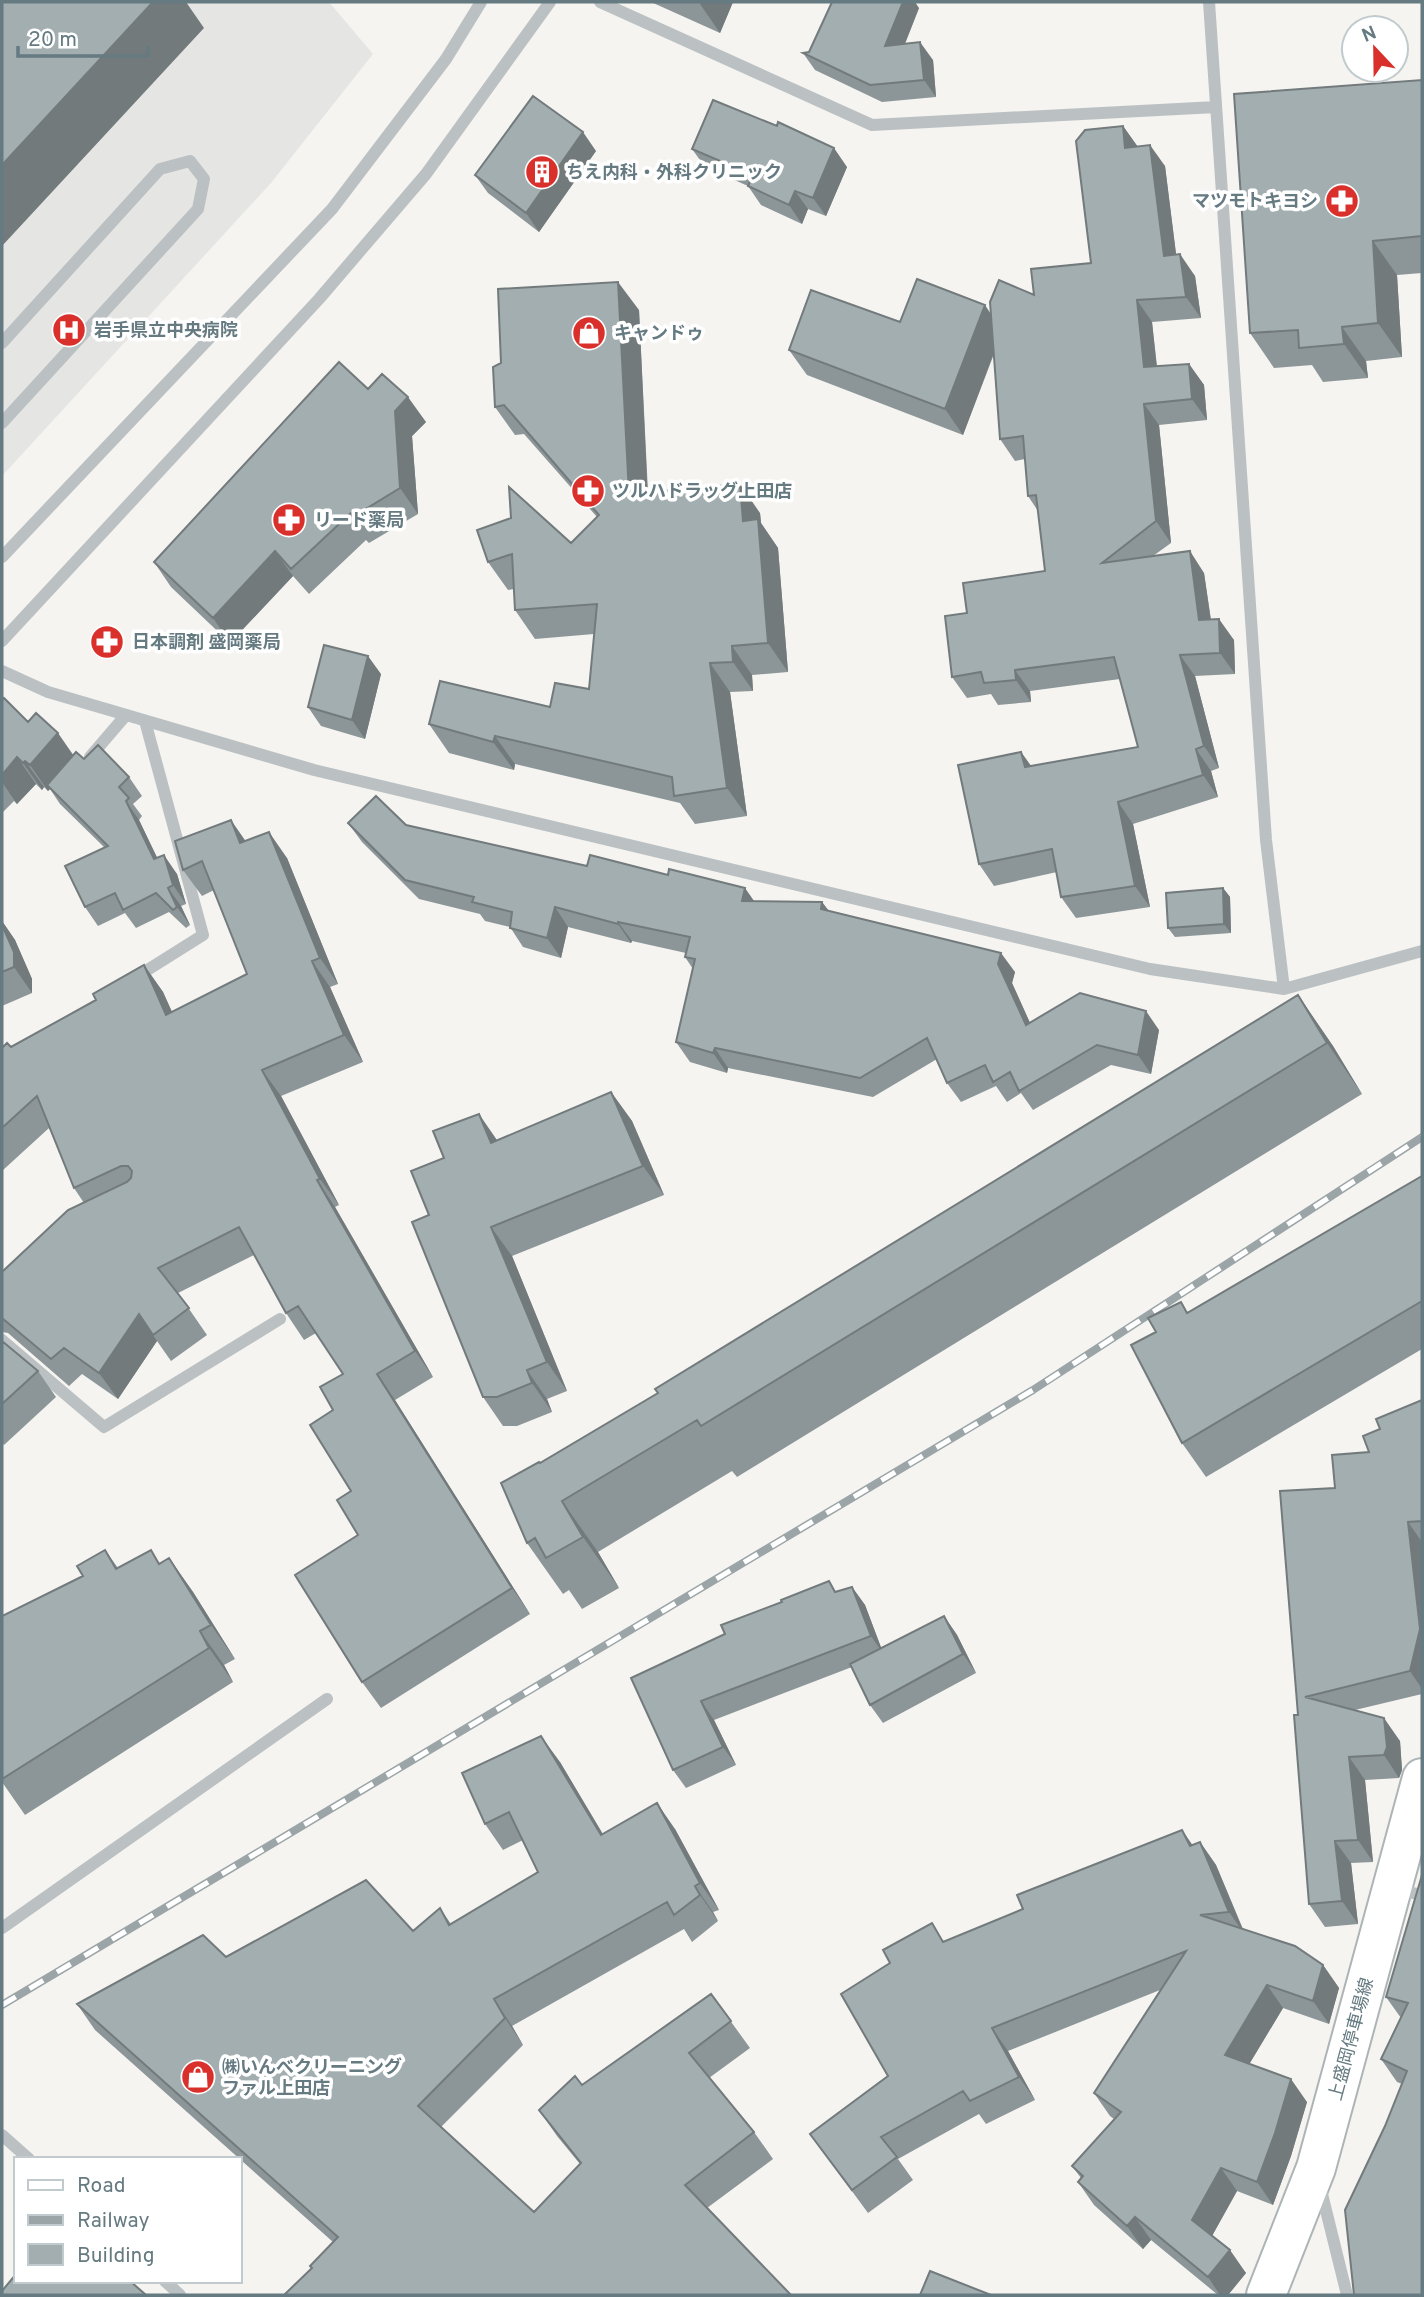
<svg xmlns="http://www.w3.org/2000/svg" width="1424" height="2297" font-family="Overpass,'Noto Sans JP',sans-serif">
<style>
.built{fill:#e5e6e4}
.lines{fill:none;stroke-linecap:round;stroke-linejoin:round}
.major-casing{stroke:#adb4b6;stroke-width:42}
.minor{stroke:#bbc1c3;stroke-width:12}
.major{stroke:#fff;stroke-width:38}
.rail-casing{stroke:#9ba5a8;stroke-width:8}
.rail{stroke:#fff;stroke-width:5;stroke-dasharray:16;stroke-linecap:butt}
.wall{fill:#8c9698}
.shaded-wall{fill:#727a7c}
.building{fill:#a3aeb1;stroke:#727a7c;stroke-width:2}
.labels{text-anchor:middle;stroke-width:7;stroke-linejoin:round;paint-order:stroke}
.poi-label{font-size:18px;font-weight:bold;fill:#657a81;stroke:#fff;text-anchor:start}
.street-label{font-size:18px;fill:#657a81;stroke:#fff}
</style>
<rect width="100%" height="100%" fill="#f5f4f1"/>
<path class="built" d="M2,2H329L373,54L271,183L2,476Z"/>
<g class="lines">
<g class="major-casing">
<path id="major" d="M1266,2295L1316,2168L1422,1778"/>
</g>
<path class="minor" d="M600,2L872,125L1216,107
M1209,2L1266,840L1284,989
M2,343L160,169L190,161L204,179L198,209L2,423
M2,557L332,209L446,59L481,2
M2,641L319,299L426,174L550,2
M2,671L48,692L314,770L1150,969L1284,989L1422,951
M90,757L126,715
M133,979L203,935L145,721
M2,1340L104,1427L280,1319
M1395,1889L1422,1895
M2,1928L327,1699
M2,2135L29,2159
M1320,2186L1347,2295
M165,2281L180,2295"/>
<use href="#major" class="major"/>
<g class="rail-casing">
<path id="rail" d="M2,2005L1033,1390L1422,1137"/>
</g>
<use href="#rail" class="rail"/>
</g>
<path class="wall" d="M651,2H733L720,33Z
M919,8L905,44L933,60L936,97L882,102L815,70L803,53L809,52Z
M1422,80V273L1397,275L1402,357L1366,361L1368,378L1323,382L1312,365L1274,368L1250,333Z
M1123,126L1137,146L1165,166L1176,255L1195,276L1201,318L1152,322L1157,366L1189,364L1204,385L1207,420L1159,425L1171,543L1153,556L1204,573L1211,620L1234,640L1235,674L1195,676L1219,768L1211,771L1218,797L1133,824L1150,907L1076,918L1061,897L1057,872L994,886L979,864L1021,752L1031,766L1138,747L1120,679L1030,691L1031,702L998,705L991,694L967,698L952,677L967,613L1045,571L1038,511L1028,496L1025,459L1015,461L1000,439L994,354L963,435L807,375L789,350L900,322L991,314L1034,295L1091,263Z
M692,149L847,167L826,216L808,209L802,224L761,205L748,186L705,167Z
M596,151L539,232L488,193L475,175Z
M639,310L648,492L760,513L761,523L778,548L788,672L752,675L753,691L730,692L747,816L695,824L680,803L515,764L514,770L449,753L429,724L550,707L589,689L594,634L535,639L515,610L514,589L508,590L488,562L477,530L571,543L597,517L524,434L515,435L495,407Z
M368,389L426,422L412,436L418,514L369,543L366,540L309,594L293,576L230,643L171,587L154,562Z
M381,674L365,739L321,726L308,707Z
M2,700L28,722L73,755L129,777L142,796L133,804L142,816L139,820L157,858L177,874L186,904L181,906L190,925L186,928L169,912L136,928L125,913L98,926L85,907L104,847L60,804L50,789L48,791L44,787L42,790L36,784L17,804L14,801L2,813Z
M348,823L406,825L587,866L754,901L822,902L829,911L1015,972L1012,983L1030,1023L1159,1030L1151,1074L1111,1065L1033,1110L1021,1093L1007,1102L996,1086L961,1102L947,1083L937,1059L873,1097L728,1068L727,1073L690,1062L676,1042L693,969L685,957L686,953L632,941L631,943L568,927L561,958L523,947L510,927L485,921L480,914L419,899L362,842Z
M246,841L287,858L338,984L330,987L363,1062L281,1096L339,1205L335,1207L433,1377L395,1400L530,1614L381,1708L362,1682L358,1535L351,1491L333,1410L343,1374L316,1333L304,1340L286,1313L254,1255L178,1293L207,1335L171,1361L157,1341L118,1399L82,1374L69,1386L8,1333L2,1332V1272L84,1203L74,1188L49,1128L2,1171V1048L11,1047L96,1000L144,965L163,992L172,1012L247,974L214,890L202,896L183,870Z
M1223,888L1230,897L1231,933L1175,937L1168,928Z
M2,921L15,940L32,979V993L2,1006Z
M1298,995L1333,1046L1362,1094L737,1477L732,1471L598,1552L619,1588L582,1609L569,1590L563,1594L527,1543L540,1463L658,1393Z
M611,1092L632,1121L664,1195L512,1256L567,1391L547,1399L552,1412L517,1426H503L483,1397L429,1215L497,1140Z
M1422,1176V1349L1206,1477L1182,1443L1189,1313Z
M2,1341L38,1371L56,1397L4,1445L2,1443Z
M1422,1400V1694L1355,1710L1400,1741L1402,1770L1399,1778L1365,1780L1373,1862L1351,1863L1358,1924L1325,1927L1309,1904L1298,1715L1335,1488L1369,1452L1380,1429Z
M105,1550L118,1568L161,1563L169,1558L193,1592L235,1659L224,1665L233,1682L25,1815L2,1782V1616L83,1576Z
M852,1587L865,1605L881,1648L944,1616L957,1635L976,1673L883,1723L870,1705L852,1667L714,1720L736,1765L686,1788L673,1770L631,1678L836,1592Z
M560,1762L603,1834L675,1829L719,1910L713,1912L718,1921L692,1942L684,1929L512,2026L523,2045L441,2127L534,2212L580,2164L557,2136L539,2110L582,2085L711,1994L750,2048L709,2078L754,2132L773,2159L707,2208L311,2268L333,2242L95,2030L77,2004L226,1957L413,1931L440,1908L451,1924L538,1872L523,1840L503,1850L485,1824Z
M1182,1830L1192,1845L1200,1842L1216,1865L1243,1929L1323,1965L1339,1988L1329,2024L1283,2008L1249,2064L1307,2102L1291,2156L1273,2205L1237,2191L1212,2236L1246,2273L1228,2295H1218L1151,2240L1143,2249L1094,2205L1078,2182L1081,2178L1072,2166L1114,2119L1110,2116L1094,2093L1160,1990L1008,2051L1035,2100L986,2124L979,2114L898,2159L913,2180L868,2213L810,2134L888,2076L945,1941L1023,1909Z
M1422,1875V2295L1385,2126L1402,2084L1397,2082L1381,2059L1401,2018L1386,1997Z"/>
<path class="shaded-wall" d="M153,2H186L204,28L2,246V165Z
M700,2H733L720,33L700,4Z
M903,2H915L919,8L897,63L885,46Z
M920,42L933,60L936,97L924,80Z
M1123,126L1138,147L1125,148Z
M583,132L596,151L539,232L526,213Z
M1150,145L1165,166L1179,277L1164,256Z
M834,148L847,167L826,216L813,198Z
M795,191L808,209L802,224L789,205Z
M1373,241L1397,275L1402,357L1378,323Z
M1180,254L1195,276L1201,318L1186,297Z
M618,282L639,310L649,523L629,494Z
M1137,300L1152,322L1159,389L1144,367Z
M985,305L1002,331L963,435L945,409Z
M1342,327L1366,361L1368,378L1344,344Z
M1189,364L1204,385L1207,420L1192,399Z
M408,397L426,422L412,436L418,514L400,488L395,411Z
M1144,404L1159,425L1171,543L1156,521Z
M740,484L760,513L761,523L778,548L788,672L768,643L743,521Z
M275,551L293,576L230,643L213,618Z
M1190,551L1204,573L1214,642L1199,620Z
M1219,619L1234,640L1235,674L1220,653Z
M732,646L752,675L753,691L733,662Z
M1180,655L1195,676L1219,768L1204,746Z
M368,656L381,674L365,739L352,720Z
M710,663L730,692L747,816L727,788Z
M1015,670L1030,691L1031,702L1016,680Z
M58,733L76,759L47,785L50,789L48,791L30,765Z
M495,736L515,764L514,770L493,742Z
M1196,749L1211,771L1218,797L1203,775Z
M1021,752L1036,773L1025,767Z
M17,757L36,784L17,804L2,782V775Z
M25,761L44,787L42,790L23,763Z
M126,801L139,820L167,878L154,859Z
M1118,802L1133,824L1150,907L1135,886Z
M231,820L249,846L240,843Z
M269,832L287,858L338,984L320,958Z
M164,855L177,874L186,904L173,885Z
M168,888L181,906L190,925L177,907Z
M745,888L759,908L742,901Z
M1223,888L1230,897L1231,933L1224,924Z
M822,902L836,921L821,909Z
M555,907L568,927L561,958L547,938Z
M2,921L15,940L32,979V993L14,967L2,925Z
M618,922L632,941L631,943L618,924Z
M1001,953L1015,972L1012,983L1040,1045L1026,1025L998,964Z
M312,961L330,987L363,1062L344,1035Z
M144,965L163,992L185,1041L166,1015Z
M1298,995L1333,1046L1362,1094L1327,1043Z
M1146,1011L1159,1030L1151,1074L1138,1055Z
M715,1048L728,1068L727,1073L713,1053Z
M262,1070L281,1096L339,1205L320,1179Z
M611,1092L632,1121L664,1195L643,1166Z
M479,1114L499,1143H491Z
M317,1180L335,1207L433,1377L415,1351Z
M491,1227L512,1256L567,1391L547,1362Z
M139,1314L157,1341L118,1399L99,1373Z
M527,1370L547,1399L552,1412L532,1383Z
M377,1374L395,1400L530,1614L512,1588Z
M562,1501L598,1552L619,1588L583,1537Z
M1408,1522L1422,1542V1689L1410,1671Z
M169,1558L193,1592L235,1659L211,1625Z
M852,1587L865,1605L884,1655L871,1636Z
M944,1616L957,1635L976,1673L963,1654Z
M200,1631L224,1665L233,1682L209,1648Z
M701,1701L714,1720L736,1765L723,1747Z
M1384,1718L1400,1741L1402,1770L1399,1778L1384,1755Z
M541,1736L560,1762L619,1862L601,1835Z
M1349,1757L1365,1780L1373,1862L1358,1840Z
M657,1803L675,1829L719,1910L700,1883Z
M1182,1830L1198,1853L1190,1846Z
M1335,1841L1351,1863L1358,1924L1342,1901Z
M1200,1842L1216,1865L1245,1935L1229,1912Z
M695,1886L713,1912L718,1921L700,1895Z
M1323,1965L1339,1988L1329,2024L1313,2001Z
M1267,1985L1283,2008L1241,2078L1225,2055Z
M494,1999L512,2026L523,2045L505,2018Z
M992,2028L1008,2051L1035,2100L1019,2077Z
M1291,2079L1307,2102L1291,2156L1273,2205L1257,2182Z
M1221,2168L1237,2191L1208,2243L1192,2220Z
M1135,2217L1151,2240L1143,2249L1127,2226Z
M1230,2250L1246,2273L1228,2295H1220L1208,2277Z"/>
<path class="building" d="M2,2H153L2,165Z
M832,2H903L885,46L920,42L924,80L870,85L803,53L809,52Z
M1422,80V236L1373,241L1378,323L1342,327L1344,344L1299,348L1298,330L1250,333L1234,94Z
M533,96L583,132L526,213L475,175Z
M713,100L777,126L778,122L834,148L813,198L795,191L789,205L748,186L753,175L692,149Z
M1123,126L1125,148L1150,145L1164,256L1180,254L1186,297L1137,300L1144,367L1189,364L1192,399L1144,404L1156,521L1102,563L1190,551L1199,620L1219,619L1220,653L1180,655L1204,746L1196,749L1203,775L1118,802L1135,886L1061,897L1052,849L979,864L958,765L1021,752L1025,767L1138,747L1114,657L1015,670L1016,680L984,683L981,672L952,677L945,616L967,613L963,583L1045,571L1036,495L1028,496L1023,436L1000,439L990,302L999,280L1034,295L1031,269L1091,263L1076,141L1085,130Z
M917,279L985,305L945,409L789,350L811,290L900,322Z
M618,282L629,494L740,484L743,521L758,519L768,643L732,646L733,662L710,663L727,788L674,796L672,777L495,736L493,742L429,724L440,681L550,707L555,683L589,689L597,604L515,610L512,554L488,562L477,530L511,518L509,487L571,543L599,515L504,405L495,407L493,367L501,363L498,289Z
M339,362L368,389L382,374L408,397L395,411L400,488L351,518L353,511L291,569L275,551L213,618L154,562Z
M324,645L368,656L352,720L308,707Z
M4,698L28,722L36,713L58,733L30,765L25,761L23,763L17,757L2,775V700Z
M98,745L129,777L119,787L129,798L126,801L154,859L164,855L173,885L168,888L177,907L173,910L156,893L123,910L115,893L85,907L65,866L108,846L47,785L76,752L84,759Z
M376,796L406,825L587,866L590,855L668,875L669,869L745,888L742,901L822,902L821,909L1001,953L998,964L1026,1025L1080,993L1146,1011L1138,1055L1097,1045L1019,1091L1010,1072L993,1082L985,1065L947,1083L927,1038L860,1078L715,1048L713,1053L676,1042L695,959L685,957L690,937L618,922V924L555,907L547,938L510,928L512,912L472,902L474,897L405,880L348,823Z
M231,820L240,843L269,832L320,958L312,961L344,1035L262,1070L320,1179L317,1180L415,1351L377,1374L512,1588L362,1682L295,1575L358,1535L337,1500L351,1491L310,1425L333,1410L320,1387L343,1374L298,1306L286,1313L239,1227L158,1268L189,1308L153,1335L139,1314L99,1373L64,1348L51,1359L2,1318V1272L68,1210L127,1182L131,1178L132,1171L128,1166H121L74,1188L37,1096L2,1128V1048L7,1043L11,1047L96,1000L93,994L144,965L166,1015L247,974L202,861L183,870L175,841Z
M1223,888L1224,924L1168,928L1166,893Z
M2,925L14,952V967L2,972Z
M1298,995L1327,1043L701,1426L697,1420L562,1501L583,1537L546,1558L535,1538L527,1543L501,1483L539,1462L540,1463L658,1393L655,1389Z
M611,1092L643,1166L491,1227L547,1362L527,1370L532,1383L497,1397H483L412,1222L429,1215L411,1171L444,1158L433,1131L479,1114L491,1143Z
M1422,1176V1301L1182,1443L1131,1345L1156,1332L1148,1318L1181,1302L1187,1313Z
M2,1341L38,1371L2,1404Z
M1422,1400V1521L1408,1522L1420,1629L1410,1671L1305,1697L1384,1718L1387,1747L1384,1755L1349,1757L1358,1840L1335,1841L1342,1901L1309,1904L1294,1715H1298L1280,1491L1335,1488L1332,1455L1369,1452L1363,1436L1380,1429L1376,1419Z
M105,1550L116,1569L151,1550L159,1564L169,1558L211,1625L200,1631L209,1648L2,1779V1616L83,1576L77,1566Z
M829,1581L835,1592L852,1587L871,1636L701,1701L723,1747L673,1770L631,1678L725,1634L721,1625L782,1602L781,1600Z
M944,1616L963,1654L870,1705L850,1664Z
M541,1736L601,1835L657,1803L700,1883L695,1886L700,1895L674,1915L667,1902L494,1999L505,2018L418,2106L534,2212L581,2163L539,2110L575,2076L582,2085L711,1994L731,2021L689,2053L754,2132L685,2185L791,2295H284L312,2268L310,2266L338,2237L77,2004L203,1935L226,1957L366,1880L413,1931L440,1908L449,1925L538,1872L509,1812L485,1824L462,1773Z
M1182,1830L1190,1846L1200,1842L1229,1912L1200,1915L1295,1946L1323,1965L1313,2001L1267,1985L1225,2055L1291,2079L1275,2133L1257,2182L1221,2168L1192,2220L1230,2250L1208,2277L1135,2217L1127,2226L1078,2182L1083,2176L1072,2166L1121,2112L1094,2093L1186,1951L992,2028L1019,2077L970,2101L963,2091L881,2137L897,2157L852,2190L810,2134L888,2076L841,1994L890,1963L883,1950L932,1923L943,1942L1023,1909L1017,1895Z
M1422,1875V2295H1354L1345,2210L1385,2126L1407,2071L1381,2059L1408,2003L1386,1997Z
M930,2271L991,2295H920Z
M16,2274V2281H130L146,2295H2V2291Z"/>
<defs>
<g id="building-disc" transform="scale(1.75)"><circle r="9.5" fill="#da302b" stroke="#fff"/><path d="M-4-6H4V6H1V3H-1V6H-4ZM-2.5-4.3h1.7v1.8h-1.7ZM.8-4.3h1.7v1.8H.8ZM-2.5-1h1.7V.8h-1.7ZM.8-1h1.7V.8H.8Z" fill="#fff"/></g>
<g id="pharmacy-disc" transform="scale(1.75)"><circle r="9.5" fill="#da302b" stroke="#fff"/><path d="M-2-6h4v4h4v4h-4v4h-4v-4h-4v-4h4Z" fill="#fff"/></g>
<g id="hospital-disc" transform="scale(1.75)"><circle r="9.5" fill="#da302b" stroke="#fff"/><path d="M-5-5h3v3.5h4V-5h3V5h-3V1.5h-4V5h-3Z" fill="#fff"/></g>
<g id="shop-disc" transform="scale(1.75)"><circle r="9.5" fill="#da302b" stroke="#fff"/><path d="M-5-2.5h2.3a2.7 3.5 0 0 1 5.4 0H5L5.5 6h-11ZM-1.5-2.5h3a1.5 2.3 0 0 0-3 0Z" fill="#fff"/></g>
</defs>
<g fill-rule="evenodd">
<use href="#building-disc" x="542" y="172"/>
<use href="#pharmacy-disc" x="1342" y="201"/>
<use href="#hospital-disc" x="69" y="330"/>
<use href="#shop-disc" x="589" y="333"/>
<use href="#pharmacy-disc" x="588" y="491"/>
<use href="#pharmacy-disc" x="289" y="520"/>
<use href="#pharmacy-disc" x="107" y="642"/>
<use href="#shop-disc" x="198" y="2077"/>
</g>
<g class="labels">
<g class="poi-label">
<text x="566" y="178">ちえ内科・外科クリニック</text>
<text x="1318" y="207" text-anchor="end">マツモトキヨシ</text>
<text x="94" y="336">岩手県立中央病院</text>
<text x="614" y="339">キャンドゥ</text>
<text x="612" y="497">ツルハドラッグ上田店</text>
<text x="314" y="526">リード薬局</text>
<text x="132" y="648">日本調剤 盛岡薬局</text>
<text x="222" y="2073">㈱いんべクリーニング<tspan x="222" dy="21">ファル上田店</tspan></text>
</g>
<g class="street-label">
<text transform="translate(1351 2039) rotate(-75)" y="6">上盛岡停車場線</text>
</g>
</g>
<rect width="1424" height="2297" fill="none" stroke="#657a81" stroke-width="7"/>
<rect x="14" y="2157" width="228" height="126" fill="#ffffff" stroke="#c1cacd" stroke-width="2"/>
<rect x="28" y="2180" width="35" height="10" fill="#ffffff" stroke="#c1cacd" stroke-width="2"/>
<text x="77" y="2192" font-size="21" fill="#657a81">Road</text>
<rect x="28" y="2215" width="35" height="10" fill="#9ba5a8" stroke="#c1cacd" stroke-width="2"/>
<text x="77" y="2227" font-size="21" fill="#657a81">Railway</text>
<rect x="28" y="2244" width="35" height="21" fill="#a3aeb1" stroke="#c1cacd" stroke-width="2"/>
<text x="77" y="2262" font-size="21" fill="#657a81">Building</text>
<g transform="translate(1375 49) rotate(338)"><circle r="33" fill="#ffffff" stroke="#c1cacd" stroke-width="2"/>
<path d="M0-5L12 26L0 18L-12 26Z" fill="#da302b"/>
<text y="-10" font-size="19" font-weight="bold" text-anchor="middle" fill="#657a81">N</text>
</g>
<path d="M18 46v10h130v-10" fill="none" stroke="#657a81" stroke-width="3.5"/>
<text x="28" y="46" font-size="21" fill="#657a81" stroke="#ffffff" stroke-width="5" paint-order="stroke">20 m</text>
</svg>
